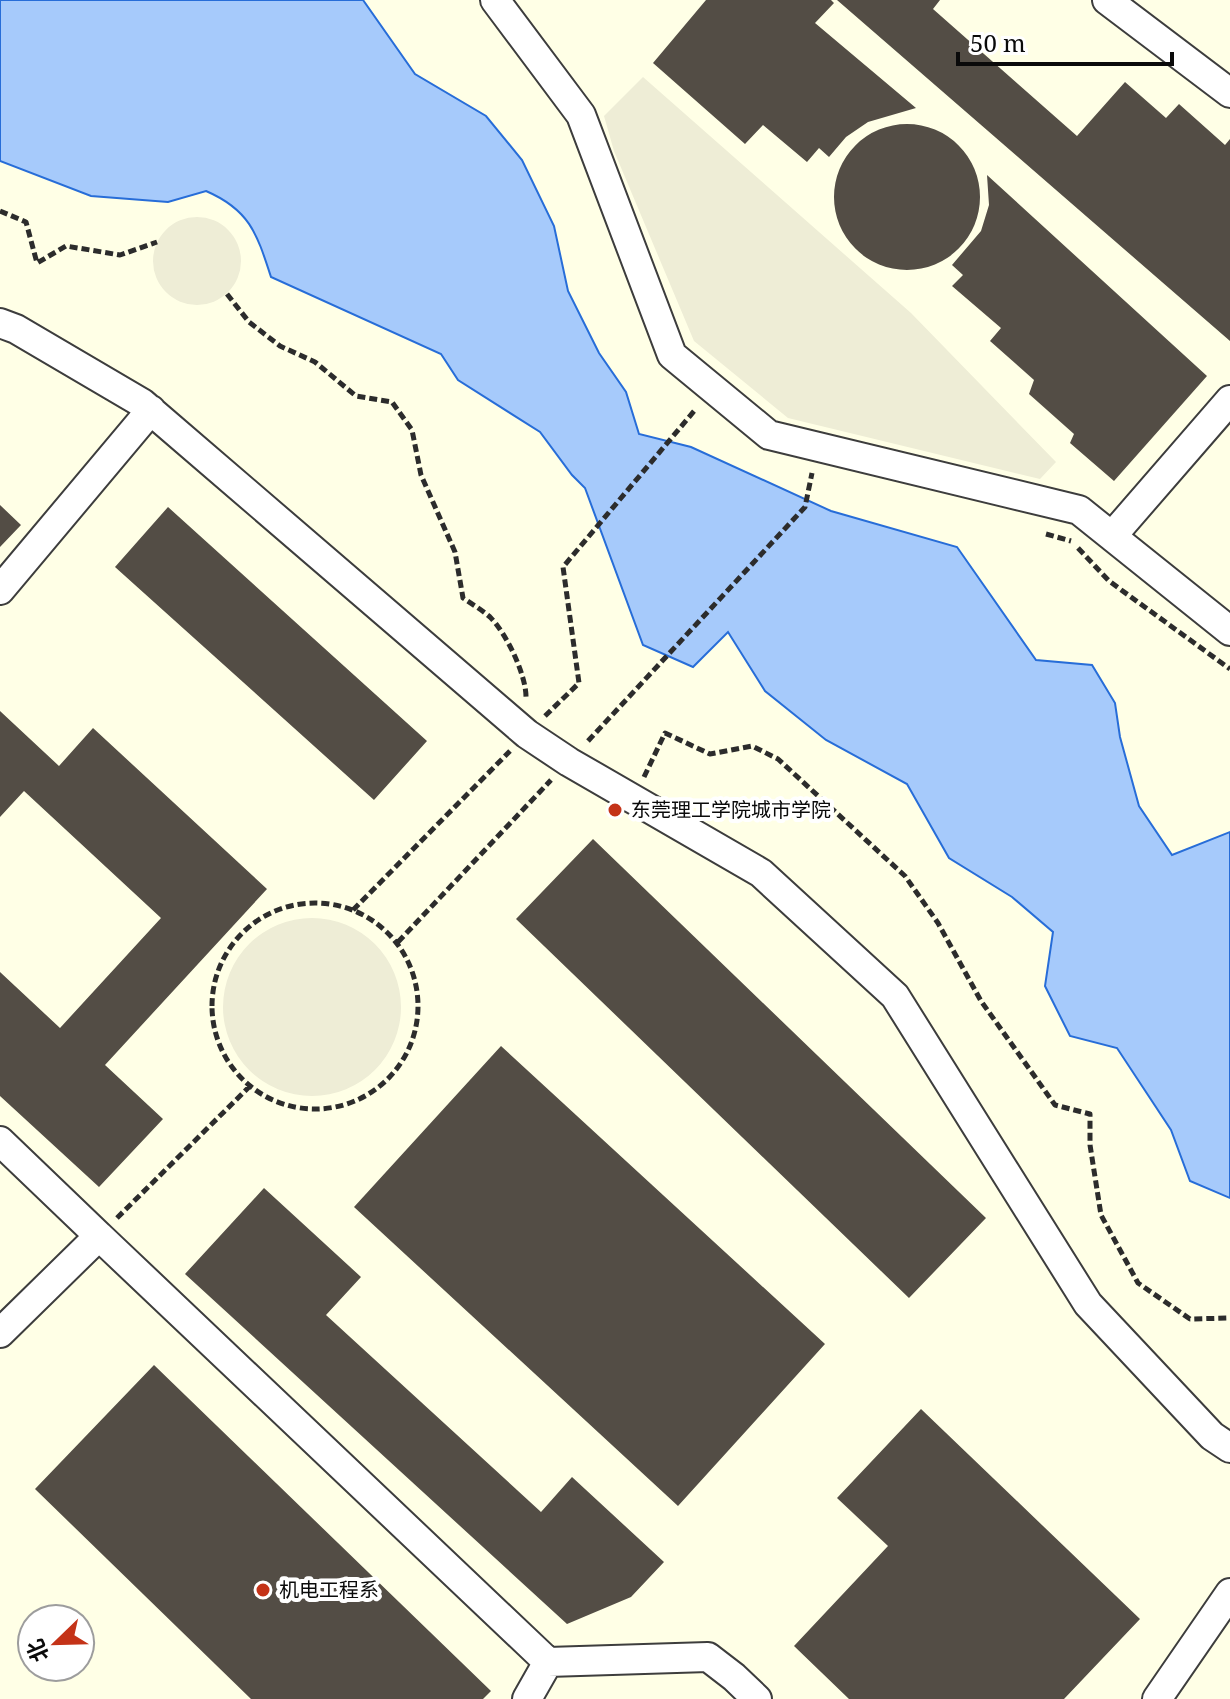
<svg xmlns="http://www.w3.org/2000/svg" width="1230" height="1699" font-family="'Noto Serif','Noto Sans SC',serif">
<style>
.plaza{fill:#eeedd6}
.water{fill:#a6cafb;stroke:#276dd8;stroke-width:2}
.building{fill:#534d45}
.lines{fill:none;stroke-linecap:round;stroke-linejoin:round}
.minor-casing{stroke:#3d3d3d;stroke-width:32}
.path{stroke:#2c2c2c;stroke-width:5;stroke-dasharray:8 4;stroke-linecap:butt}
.minor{stroke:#fff;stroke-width:28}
.poi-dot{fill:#c43318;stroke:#fff;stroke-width:3}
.labels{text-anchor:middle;stroke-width:8;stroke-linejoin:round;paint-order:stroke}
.poi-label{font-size:20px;fill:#0a0a0a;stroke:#fff;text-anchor:start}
</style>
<rect width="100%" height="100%" fill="#ffffe6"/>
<path class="plaza" d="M643,77L911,313L1056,462L1040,479L788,418L694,341L614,151L604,116Z
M153 261a44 44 0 1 1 88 0a44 44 0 1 1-88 0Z
M223 1007a89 89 0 1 1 178 0a89 89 0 1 1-178 0Z"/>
<path class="water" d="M0,0H363L415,74L486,116L522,160L554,226L568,291L599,353L626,392L639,434L691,447L831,511L957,547L1036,660L1092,665L1115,703L1120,737L1139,806L1172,855L1230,832V1198L1190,1181L1171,1130L1117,1048L1070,1036L1045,986L1053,932L1012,897L949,858L907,784L826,740L765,691L728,632L693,667L643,645L585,488L572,475L540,432L458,380L441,354L271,277C257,234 250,210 206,191L168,202L91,196L0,161Z"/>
<path class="building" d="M706,0H831L834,3L815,23L916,108L868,122L846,137L829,157L819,148L807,162L763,125L745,144L653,63Z
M837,0H940L933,9L1077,136L1125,82L1166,118L1179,104L1225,145L1230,139V341Z
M834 197a73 73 0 1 1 146 0a73 73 0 1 1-146 0Z
M987,175L1207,376L1114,481L1070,443L1074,434L1029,394L1034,380L990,341L1001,328L952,286L963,275L952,265L981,231L989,205Z
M0,505L21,525L0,547Z
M168,507L427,741L374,800L115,567Z
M0,711L59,766L93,728L267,889L105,1065L163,1119L99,1187L0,1096V972L60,1028L161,918L24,791L0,817Z
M593,839L986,1218L909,1298L516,919Z
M501,1046L825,1344L678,1506L354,1207Z
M264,1188L361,1277L326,1315L541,1512L572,1477L664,1562L631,1597L567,1624L185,1274Z
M154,1365L491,1691L483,1699H251L35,1489Z
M921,1409L1140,1619L1064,1699H849L794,1646L888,1546L837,1498Z"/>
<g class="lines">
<g class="minor-casing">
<path id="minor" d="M495,0L581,115L672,355L769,435L1079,510L1230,631
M1107,0L1230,93
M0,323L16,329L142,403L527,734L569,762L761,873L895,996L1088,1304L1212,1436L1230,1448
M1112,536L1230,400
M0,590L151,410
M0,1141L99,1236L0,1333
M99,1236L548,1662L527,1699
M548,1662L708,1657L734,1677L757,1699
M1157,1699L1230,1593"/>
</g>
<path class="path" d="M0,211L26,222L37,263L66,246L120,255L157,242
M227,294L249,322L280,346L315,362L356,396L392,402L412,430L421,475L455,552L463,598C472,604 482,610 490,617C506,633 526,674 526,697
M1046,534L1071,541
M1078,548L1109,581L1230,669
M545,716L579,683L563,567L695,410
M588,741L805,507L812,473
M644,777L665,733L710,754L752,746L778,759L905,876L938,923L981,1001L1055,1105L1090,1114V1145L1101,1215L1138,1283L1190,1319L1230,1318
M212 1006a103 103 0 1 1 206 0a103 103 0 1 1-206 0Z
M353,910L510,751
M398,942L551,780
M117,1218L250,1086"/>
<use href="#minor" class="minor"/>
</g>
<g class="poi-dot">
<circle cx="615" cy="810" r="8"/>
<circle cx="263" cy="1590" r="8"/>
</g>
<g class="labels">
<g class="poi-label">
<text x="631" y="817">东莞理工学院城市学院</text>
<text x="279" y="1597">机电工程系</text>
</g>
</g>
<g transform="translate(56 1643) rotate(247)"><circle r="38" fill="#ffffff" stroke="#9d9d9d" stroke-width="2"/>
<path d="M0-6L14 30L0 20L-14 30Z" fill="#c43318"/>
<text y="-12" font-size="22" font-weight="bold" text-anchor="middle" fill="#0a0a0a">北</text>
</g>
<path d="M958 52v12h214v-12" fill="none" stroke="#0a0a0a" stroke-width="4"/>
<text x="970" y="52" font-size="24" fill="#0a0a0a" stroke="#ffffff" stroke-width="6" paint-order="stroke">50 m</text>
</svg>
